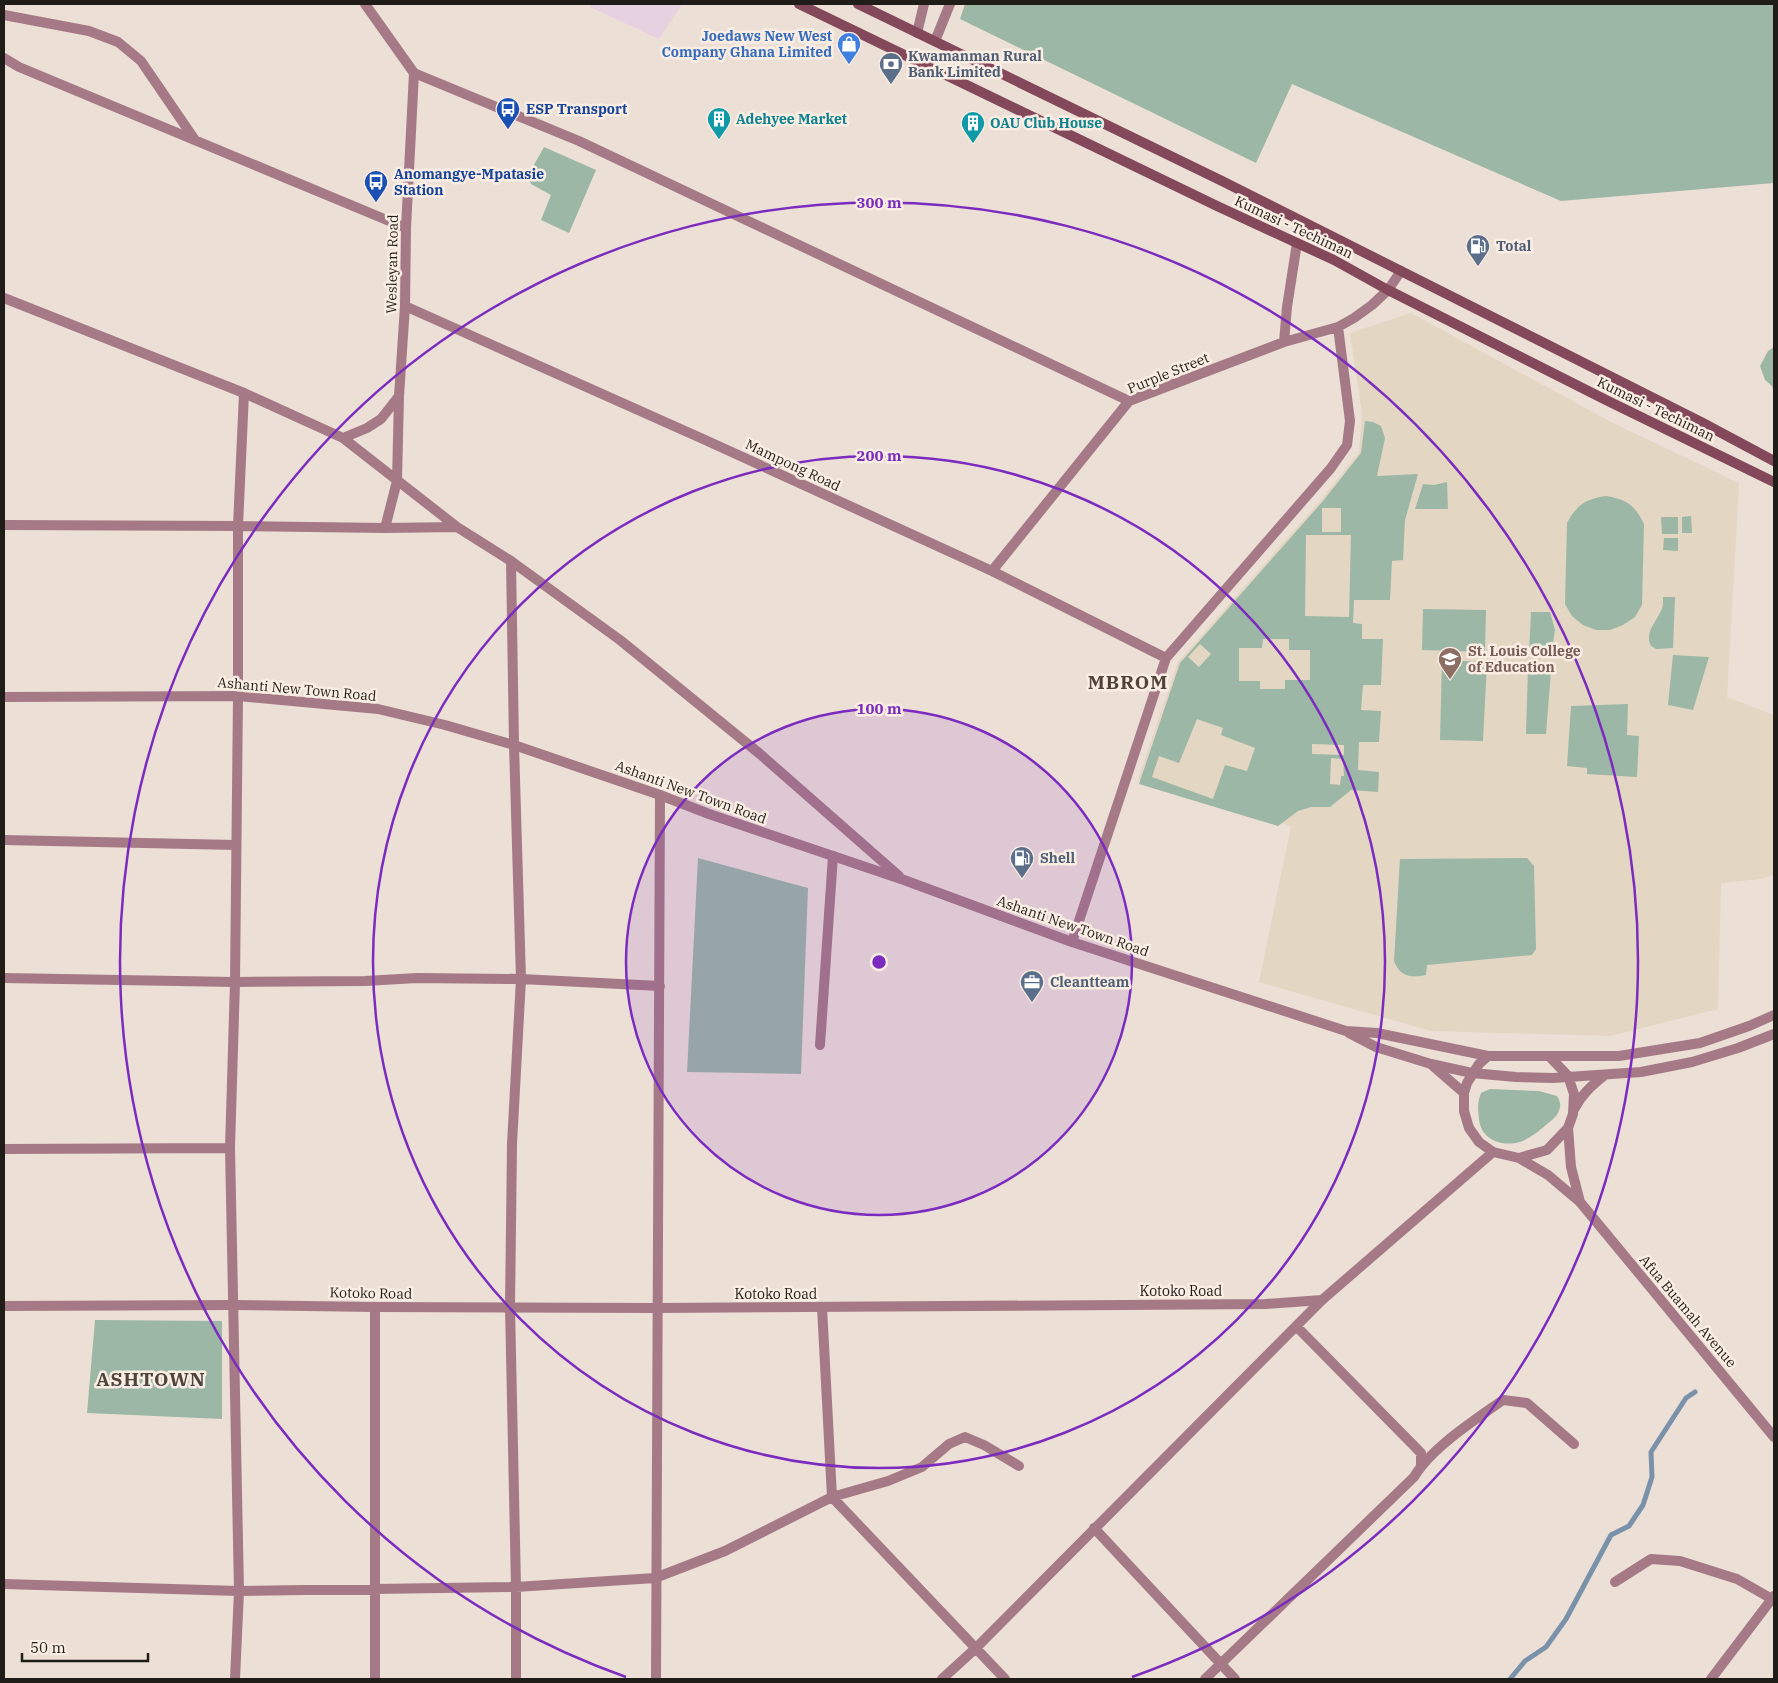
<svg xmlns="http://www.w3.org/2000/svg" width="1778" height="1683" font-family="'IBM Plex Serif',serif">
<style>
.education{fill:#e3d6c3}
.medical{fill:#e6d1e0}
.green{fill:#9cb7a5;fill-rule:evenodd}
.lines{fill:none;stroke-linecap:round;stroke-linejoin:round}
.stream{stroke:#7992a9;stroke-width:5}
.minor{stroke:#a57a86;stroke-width:10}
.tertiary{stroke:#a57a86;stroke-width:10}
.secondary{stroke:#84485b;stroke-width:10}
.ring{fill:none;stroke:#7b2cbf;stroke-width:2.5}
.labels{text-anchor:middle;stroke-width:5;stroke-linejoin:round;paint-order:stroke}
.shop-label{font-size:14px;font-weight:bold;fill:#366cbe;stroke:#faede3;text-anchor:end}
.service-label{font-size:14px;font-weight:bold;fill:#4e5e75;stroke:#faede3;text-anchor:start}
.transit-label{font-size:14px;font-weight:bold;fill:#164399;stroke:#faede3;text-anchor:start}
.culture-label{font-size:14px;font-weight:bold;fill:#0d838f;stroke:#faede3;text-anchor:start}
.street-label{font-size:14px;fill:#201c18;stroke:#faede3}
.education-label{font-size:14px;font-weight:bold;fill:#785e54;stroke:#faede3;text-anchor:start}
.district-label{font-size:19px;font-weight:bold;letter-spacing:1px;fill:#4e443c;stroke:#faede3}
.centre{fill:#7b2cbf;stroke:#faede3;stroke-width:2.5}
.ring-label{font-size:15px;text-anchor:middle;font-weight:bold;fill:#7b2cbf;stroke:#faede3;stroke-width:5;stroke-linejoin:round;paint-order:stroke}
</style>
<rect width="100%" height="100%" fill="#ecdfd6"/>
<path class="education" d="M1411,313L1611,422L1739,483L1727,697L1774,715V875L1760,879L1721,883L1718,1009L1610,1036L1431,1031L1259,982L1291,826L1138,780L1178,662L1319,502L1359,452L1362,413L1350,333Z"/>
<path class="medical" d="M592,4H682L659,39L590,7Z"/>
<path class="green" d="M965,4H1774V183L1561,201L1292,84L1256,163L960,19Z
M544,147L596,170L569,233L541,220L551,195L531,184C526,174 539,157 544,147Z
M1774,347V394L1772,386L1765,380L1760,366L1768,351Z
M1365,421L1373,422L1381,426L1385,438L1377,476L1418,474L1405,520L1403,560L1392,561L1390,600H1354L1353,623L1362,624V639H1383L1381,685H1363L1361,710L1381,711L1379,742H1359L1358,770L1379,772L1378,792L1351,790L1330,807H1311L1298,811L1278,826L1139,784L1180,663L1323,501L1361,453ZM1322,508H1341V532H1322ZM1306,535H1351L1349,617L1305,616ZM1263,639H1289V650H1310V680H1285V689H1260V681H1239V648H1262ZM1200,644L1211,654L1199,667L1188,657ZM1197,719L1223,728L1221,735L1255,748L1247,771L1225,765L1213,799L1152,777L1159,756L1179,763ZM1312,744L1344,745V755L1312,754ZM1331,758L1343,759L1344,776H1341L1340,785L1330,784Z
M1447,482L1448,509H1415L1423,484L1434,485Z
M1606,496C1626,499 1635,505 1644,524L1642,605L1635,617L1623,625L1610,630H1596L1583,625L1572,616L1565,604L1567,523C1577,505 1585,499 1606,496Z
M1691,516L1692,533H1682V517Z
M1661,517H1678V534H1662Z
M1664,538H1678V551L1663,550Z
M1663,597H1675L1673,648L1656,649L1651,646C1643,631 1660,619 1663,605C1663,604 1663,598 1663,597Z
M1423,609L1486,610L1485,652L1422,650Z
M1531,612H1550L1555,630L1551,656L1529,655Z
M1673,655L1709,657L1693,710L1668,705Z
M1442,660L1487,662L1483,741L1440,740Z
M1528,669L1551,671L1546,734H1526Z
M1628,704L1627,735L1639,736L1637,777L1587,774V768L1567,766L1571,706Z
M698,858L808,888L801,1074L687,1072Z
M1527,858L1534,866L1536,949L1532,955L1427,965L1426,975C1411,978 1400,977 1394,961L1400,859Z
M1490,1089L1539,1091L1557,1096C1559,1099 1561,1104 1560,1107C1559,1115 1552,1120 1546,1125C1539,1131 1529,1139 1520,1142C1502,1147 1481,1140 1479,1119C1478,1109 1477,1103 1481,1093Z
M95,1320L222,1321V1419L87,1413Z"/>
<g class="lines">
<path class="stream" d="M1510,1679L1525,1661L1546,1647L1566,1619L1611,1535L1629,1526L1643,1505L1652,1477L1651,1452L1686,1398L1695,1392"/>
<path class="minor" d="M4,15L89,31L118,42L141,61L195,140
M917,33L924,4
M935,41L950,4
M4,58L19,67L406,228
M414,73L579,141L1129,401
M405,306L703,439L992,571L1166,658
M1284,342L1287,307L1297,243
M4,525L238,526L385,528
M511,561L514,745L521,979L512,1144L510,1307L516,1587V1679
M992,571L1129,401L1284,342L1338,327L1354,318L1372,305L1388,290L1401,271
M4,840L236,845
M1072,942L1166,658L1331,468L1347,445L1350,421L1338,327
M4,978L235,982L365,981L417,978L521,979L660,986
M820,1045L833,856
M4,1149L230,1148
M375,1307V1679
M822,1307L832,1497L1005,1679
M1296,1326L1421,1453V1465
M1094,1528L1235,1679
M1615,1582L1651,1559L1680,1561L1737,1579L1772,1599
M4,1584L239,1591L516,1587L655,1578L725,1551L832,1497L888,1481L922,1467L949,1444L965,1437L984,1445L1019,1466
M235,1679L239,1591L230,1148L235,982L238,696V526L244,393
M656,1679L660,795
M942,1679L976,1648L1322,1300L1493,1152
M1205,1679L1414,1477C1431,1448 1475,1420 1503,1400L1527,1403L1574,1444
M1711,1679L1774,1596"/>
<path class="tertiary" d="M365,4L414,73L406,228L405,306L399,396L397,481L385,528L457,527
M4,298L244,393L343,438L457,527L511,561L620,640L760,754L899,876
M343,438L367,428L381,419L399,396
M4,697L238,696L378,709L445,725L514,745L660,795L709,814L904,880L1072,942L1346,1031L1377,1033L1488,1056H1619L1700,1043L1749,1026L1774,1015
M1349,1033L1376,1047L1431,1064L1472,1073L1516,1077L1553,1078L1641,1072L1692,1062L1738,1048L1774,1034
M1488,1056L1479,1064L1467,1083L1464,1093V1111L1469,1128L1479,1142L1493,1152L1519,1158L1547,1150L1568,1128L1573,1114L1574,1094L1568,1076L1549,1056
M1433,1066L1464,1093
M1575,1108C1582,1094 1592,1085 1605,1075
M1568,1128L1571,1167L1580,1202
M1519,1158L1548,1175L1580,1202L1774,1437
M4,1306L233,1305L375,1307L657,1308L1265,1304L1322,1300"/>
<path class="secondary" d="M799,4L1217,206L1334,260L1388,290L1608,401L1774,482
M858,4L1222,181L1701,422L1774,461"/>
</g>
<circle cx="879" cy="962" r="253" fill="#7b2cbf" fill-opacity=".12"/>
<g class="ring">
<circle cx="879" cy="962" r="253"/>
<circle cx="879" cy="962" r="506"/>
<path d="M626 1677A759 759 0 1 1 1132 1677"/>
</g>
<defs>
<g id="shop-pin" transform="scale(1.25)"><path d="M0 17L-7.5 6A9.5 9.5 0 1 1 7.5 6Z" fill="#3f7fe0" stroke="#faede3"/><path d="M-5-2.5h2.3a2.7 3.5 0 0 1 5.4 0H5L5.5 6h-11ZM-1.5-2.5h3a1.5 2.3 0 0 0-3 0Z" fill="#fff"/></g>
<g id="bank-pin" transform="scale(1.25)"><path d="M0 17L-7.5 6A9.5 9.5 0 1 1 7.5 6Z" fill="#5c6f8a" stroke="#faede3"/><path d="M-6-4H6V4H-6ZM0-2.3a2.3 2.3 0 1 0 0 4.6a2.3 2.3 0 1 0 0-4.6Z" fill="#fff"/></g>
<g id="bus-pin" transform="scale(1.25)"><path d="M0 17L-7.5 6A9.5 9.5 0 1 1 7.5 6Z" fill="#1a4fb4" stroke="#faede3"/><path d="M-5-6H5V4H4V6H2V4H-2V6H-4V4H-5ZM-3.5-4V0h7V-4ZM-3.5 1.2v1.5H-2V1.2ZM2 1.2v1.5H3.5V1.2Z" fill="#fff"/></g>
<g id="building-pin" transform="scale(1.25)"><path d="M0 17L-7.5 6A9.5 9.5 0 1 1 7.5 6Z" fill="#0f9aa8" stroke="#faede3"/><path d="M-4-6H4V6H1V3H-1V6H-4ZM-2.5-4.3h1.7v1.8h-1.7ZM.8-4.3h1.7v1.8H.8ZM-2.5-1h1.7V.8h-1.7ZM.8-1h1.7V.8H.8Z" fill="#fff"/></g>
<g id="fuel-pin" transform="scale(1.25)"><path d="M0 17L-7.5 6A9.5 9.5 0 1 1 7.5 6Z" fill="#5c6f8a" stroke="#faede3"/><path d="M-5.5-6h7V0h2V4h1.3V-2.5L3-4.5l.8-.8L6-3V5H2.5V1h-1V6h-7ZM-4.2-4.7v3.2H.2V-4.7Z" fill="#fff"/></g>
<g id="university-pin" transform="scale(1.25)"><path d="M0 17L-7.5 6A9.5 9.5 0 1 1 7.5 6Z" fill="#8d6e63" stroke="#faede3"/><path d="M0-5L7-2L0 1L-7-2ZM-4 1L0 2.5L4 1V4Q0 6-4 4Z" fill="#fff"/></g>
<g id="office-pin" transform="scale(1.25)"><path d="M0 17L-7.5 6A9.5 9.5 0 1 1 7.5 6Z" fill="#5c6f8a" stroke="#faede3"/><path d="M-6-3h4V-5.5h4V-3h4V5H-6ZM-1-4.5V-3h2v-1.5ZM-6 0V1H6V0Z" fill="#fff"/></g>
</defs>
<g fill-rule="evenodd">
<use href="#shop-pin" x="849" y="44"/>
<use href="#bank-pin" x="891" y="64"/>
<use href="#bus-pin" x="508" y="109"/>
<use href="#building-pin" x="719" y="119"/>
<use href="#building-pin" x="973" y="123"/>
<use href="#bus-pin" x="376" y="182"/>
<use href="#fuel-pin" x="1478" y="246"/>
<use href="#university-pin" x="1450" y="659"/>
<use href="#fuel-pin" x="1022" y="858"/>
<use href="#office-pin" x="1032" y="982"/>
</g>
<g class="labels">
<g class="shop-label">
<text x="832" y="41">Joedaws New West<tspan x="832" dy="16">Company Ghana Limited</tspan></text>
</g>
<g class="service-label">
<text x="908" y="61">Kwamanman Rural<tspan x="908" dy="16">Bank Limited</tspan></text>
<text x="1496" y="251">Total</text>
<text x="1040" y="863">Shell</text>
<text x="1050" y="987">Cleantteam</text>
</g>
<g class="transit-label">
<text x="526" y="114">ESP Transport</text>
<text x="394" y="179">Anomangye-Mpatasie<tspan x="394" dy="16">Station</tspan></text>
</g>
<g class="culture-label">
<text x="736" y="124">Adehyee Market</text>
<text x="990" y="128">OAU Club House</text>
</g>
<g class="street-label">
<text transform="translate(1294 227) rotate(25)" y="5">Kumasi - Techiman</text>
<text transform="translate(392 264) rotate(-89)" y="5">Wesleyan Road</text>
<text transform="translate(1168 373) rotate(-22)" y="5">Purple Street</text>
<text transform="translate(1656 409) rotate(26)" y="5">Kumasi - Techiman</text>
<text transform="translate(793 465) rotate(25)" y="5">Mampong Road</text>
<text transform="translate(297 689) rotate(5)" y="5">Ashanti New Town Road</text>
<text transform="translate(691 792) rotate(20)" y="5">Ashanti New Town Road</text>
<text transform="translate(1073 926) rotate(19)" y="5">Ashanti New Town Road</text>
<text x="1181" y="1296">Kotoko Road</text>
<text transform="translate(371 1293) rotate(1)" y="5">Kotoko Road</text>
<text x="776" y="1299">Kotoko Road</text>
<text transform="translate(1688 1311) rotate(50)" y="5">Afua Buamah Avenue</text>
</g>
<g class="education-label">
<text x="1468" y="656">St. Louis College<tspan x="1468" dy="16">of Education</tspan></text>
</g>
<g class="district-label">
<text x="1128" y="689">MBROM</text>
<text x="151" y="1386">ASHTOWN</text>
</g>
</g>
<circle cx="879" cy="962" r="8" class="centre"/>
<g class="ring-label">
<text x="879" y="208">300 m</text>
<text x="879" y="461">200 m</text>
<text x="879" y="714">100 m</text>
</g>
<rect width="1778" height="1683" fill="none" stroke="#201c18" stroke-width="10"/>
<path d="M22 1653v8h126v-8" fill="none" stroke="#201c18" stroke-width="2.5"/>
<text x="30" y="1653" font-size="15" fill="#201c18" stroke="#faede3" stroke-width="4" paint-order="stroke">50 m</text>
</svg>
